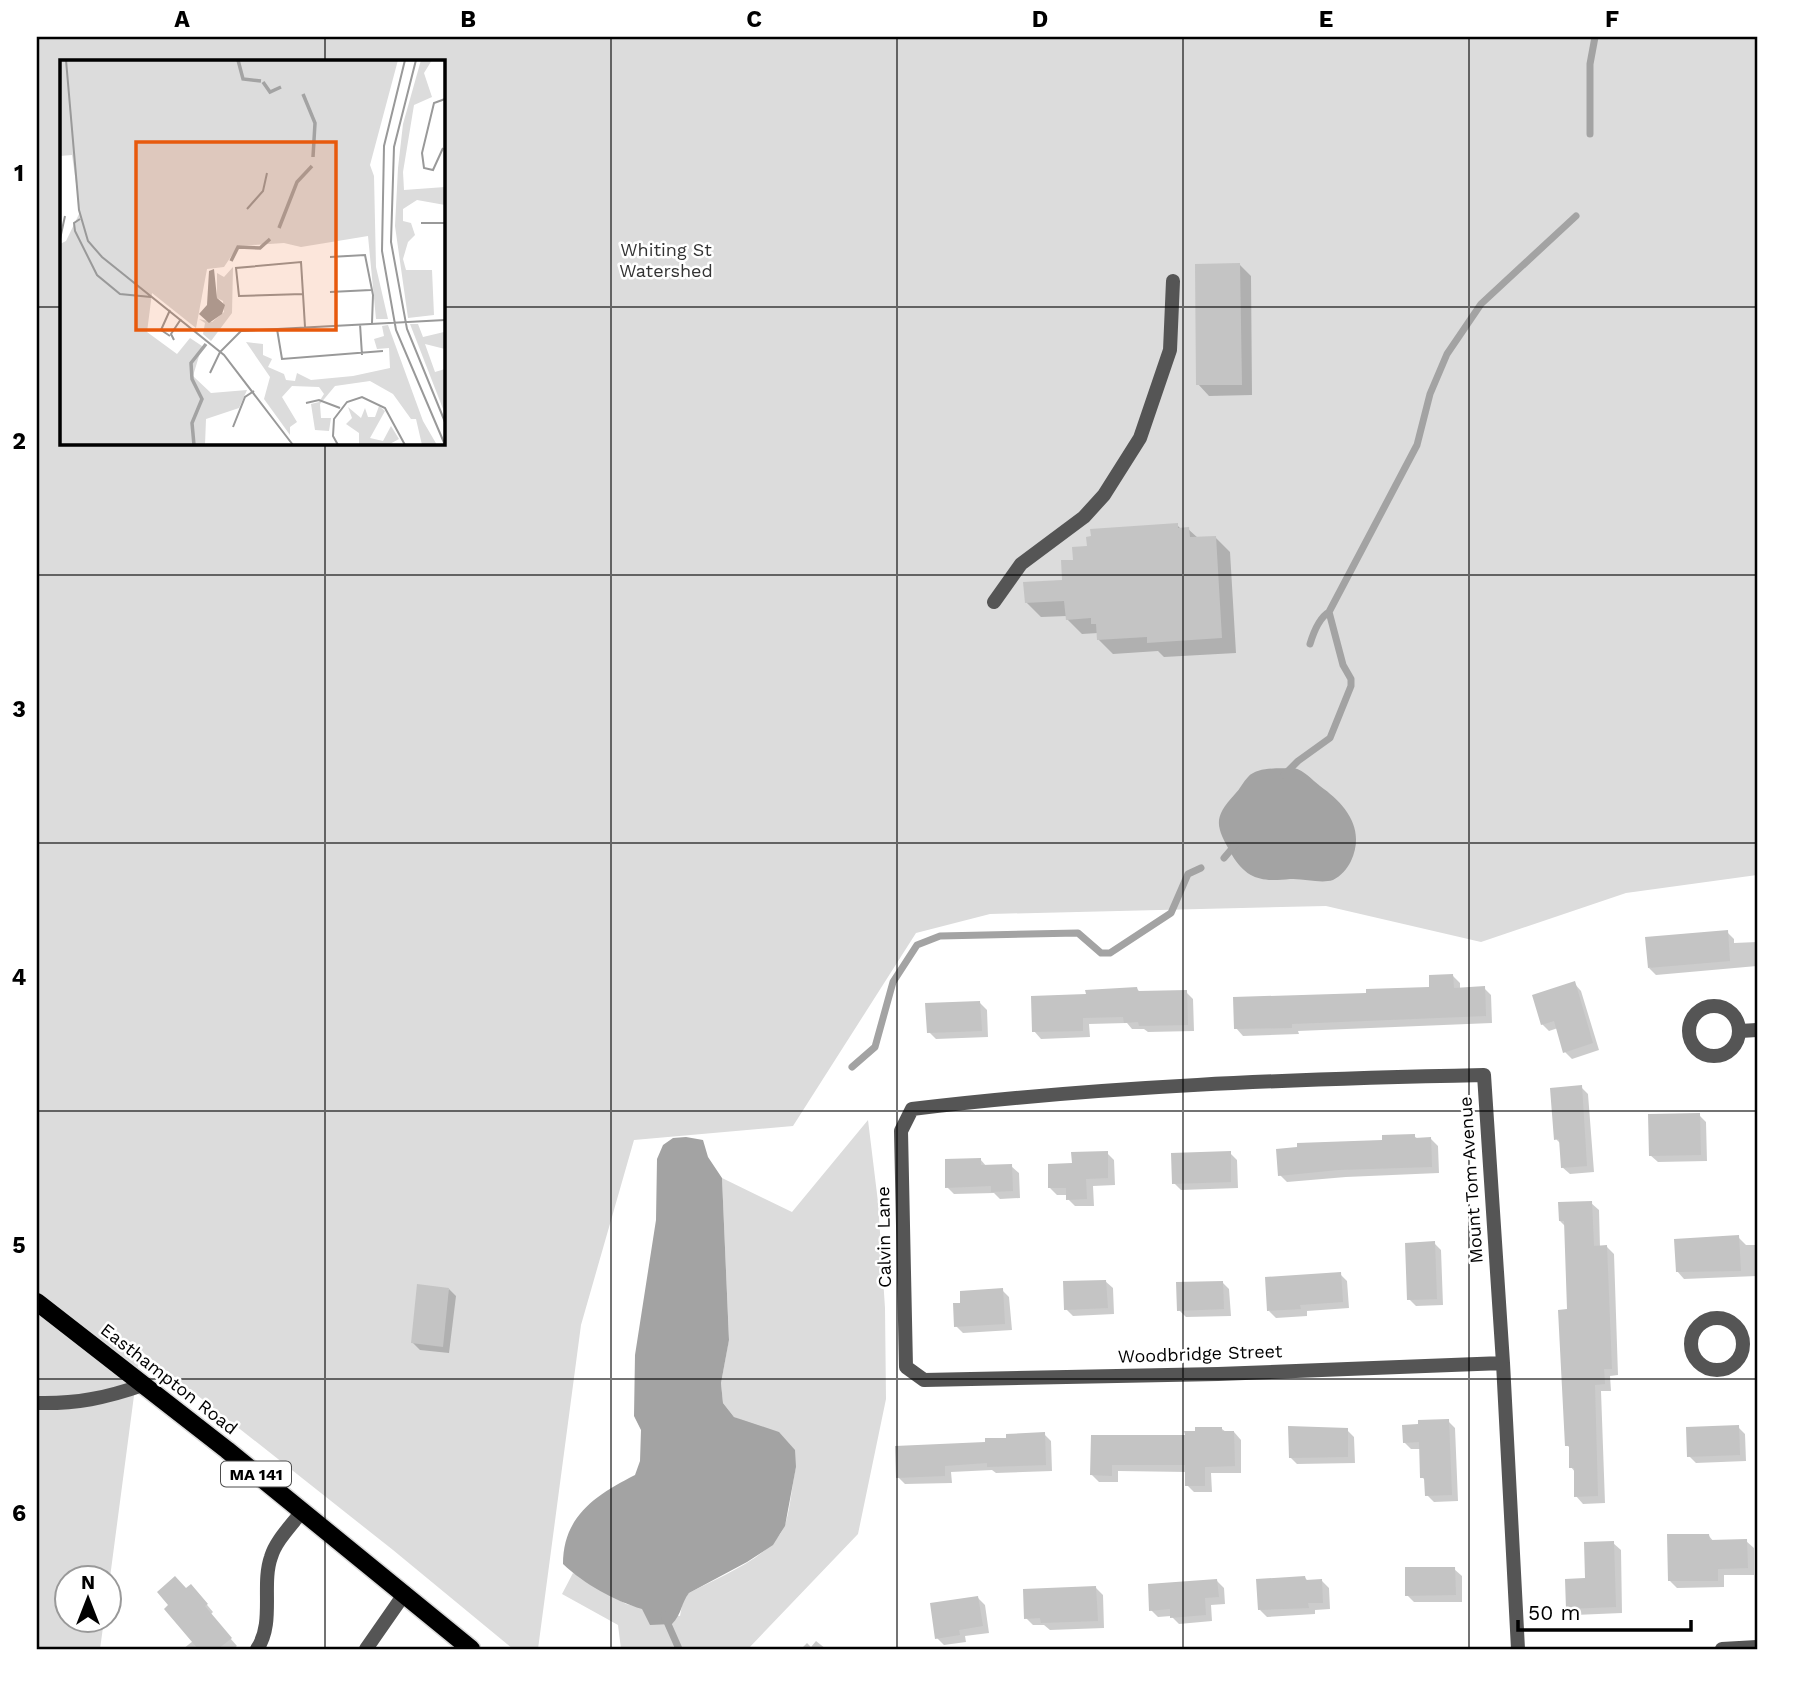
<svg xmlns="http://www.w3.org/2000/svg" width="1794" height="1686" font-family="'Work Sans',sans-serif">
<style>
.green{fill:#dcdcdc;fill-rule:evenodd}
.water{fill:#a3a3a3}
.shadow{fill:#0003}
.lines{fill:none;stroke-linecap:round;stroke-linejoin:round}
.stream{stroke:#a3a3a3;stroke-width:7}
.building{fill:#c4c4c4}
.primary-casing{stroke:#dbdbdb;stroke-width:21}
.service{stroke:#555;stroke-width:14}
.minor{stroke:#555;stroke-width:14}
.tertiary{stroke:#555;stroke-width:14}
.primary{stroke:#000;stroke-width:18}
.grid{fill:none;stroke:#000;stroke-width:2;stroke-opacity:0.55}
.labels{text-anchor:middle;stroke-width:5;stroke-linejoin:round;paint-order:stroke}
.shield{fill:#fff;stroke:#4c4c4c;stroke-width:2}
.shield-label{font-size:16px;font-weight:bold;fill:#000}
.park-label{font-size:18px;fill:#333;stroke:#fff}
.street-label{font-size:18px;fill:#000;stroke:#fff}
.inset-river{fill:none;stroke:#a3a3a3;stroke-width:3.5}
.inset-road{fill:none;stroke:#999;stroke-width:2}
.view{fill:#e8590c;fill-opacity:0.15;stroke:#e8590c;stroke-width:3.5}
.inset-edge{fill:none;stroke:#000;stroke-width:3.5}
.neatline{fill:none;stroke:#000;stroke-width:2.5}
.grid-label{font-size:23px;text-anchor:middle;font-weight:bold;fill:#000}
</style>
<rect width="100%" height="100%" fill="#fff"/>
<path class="green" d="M37,37H1757V875L1626,893L1481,942L1326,906L990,914L916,933L793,1126L634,1140L581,1325L538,1649H513L393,1550L140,1350L109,1585L108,1578H66V1620H104L100,1649H37ZM61,61H443V443H61Z
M868,1120L878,1202L885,1308L886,1399L858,1534L748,1649H621L618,1625L562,1594L573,1573L626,1604L680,1616L683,1600L689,1593C718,1577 770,1558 784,1527C790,1514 792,1484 796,1467L756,1426L734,1417L723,1403L721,1383L729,1339L722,1178L792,1212Z"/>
<path class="water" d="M1294,768C1305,771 1311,779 1320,786C1345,804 1366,828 1351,861C1347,869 1341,876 1333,880C1320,884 1304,878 1290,879C1263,882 1247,880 1232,855C1216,826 1212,819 1235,794C1240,789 1243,782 1248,777C1258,766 1280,769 1294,768Z
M686,1137L703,1140L708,1157L722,1178L729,1340L721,1383L723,1403L734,1417L779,1432L795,1450L796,1467L785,1526L773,1545L747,1562L689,1593C681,1603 682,1614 672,1624L650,1625L642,1609C615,1601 584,1584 563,1564C563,1516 596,1495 635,1475L640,1461L641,1430L634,1416L635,1355L656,1220L657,1159L663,1145L673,1138Z"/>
<path class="shadow" d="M1240,265L1251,276L1252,395L1209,396L1198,384Z
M1177,525L1181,529H1188L1198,538L1215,537L1230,552L1236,653L1164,657L1158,651L1113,654L1098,639V633L1082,634L1067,619V616L1041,617L1026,602L1064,582L1075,562L1089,548Z
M1727,932L1734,939V943L1757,942V966L1656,975L1649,968Z
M1453,976L1460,983V989L1484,988L1491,995L1492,1023L1298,1031L1299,1034L1243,1036L1236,1028L1368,995L1431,989Z
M1574,983L1581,991L1599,1050L1572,1059L1565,1052L1558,1028L1549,1031L1542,1024Z
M1137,989L1141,993L1186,992L1193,999L1194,1031L1148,1032L1144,1029H1132L1127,1023L1089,1024L1090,1037L1041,1039L1034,1031L1087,995Z
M979,1002L987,1010L988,1037L936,1039L929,1032Z
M1581,1087L1588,1094L1594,1172L1570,1174L1562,1167L1561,1144L1556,1139Z
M1699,1115L1706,1122L1707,1161L1658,1162L1650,1155Z
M1414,1136L1418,1139H1431L1438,1146L1439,1173L1346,1177L1287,1182L1280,1175L1299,1149L1384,1142Z
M1107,1153L1114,1160L1115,1185L1093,1186L1094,1206H1075L1068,1199V1195H1057L1050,1188L1073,1165Z
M1230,1153L1237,1160L1238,1188L1181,1190L1174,1183Z
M980,1159L987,1167L1011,1166L1019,1173L1020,1198L1000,1199L994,1193L954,1194L947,1187Z
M1591,1203L1599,1210L1600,1247H1607L1614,1254L1618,1375L1610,1376L1611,1391H1601L1605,1503L1583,1504L1576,1496L1575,1472L1571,1467V1449L1567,1445L1569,1311L1565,1226L1560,1221Z
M1738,1237L1746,1245H1757V1276L1684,1279L1677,1271Z
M1434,1243L1441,1250L1443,1305L1416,1306L1409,1299Z
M1340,1274L1347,1281L1349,1308L1307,1311V1316L1276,1318L1269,1311Z
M1105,1281L1113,1288L1114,1314L1073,1316L1066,1309Z
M1222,1282L1229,1289L1231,1316L1186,1317L1179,1310Z
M449,1289L456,1296L449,1353L420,1350L413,1343Z
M1002,1290L1009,1297L1012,1330L963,1333L956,1326Z
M1448,1421L1455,1428L1458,1501L1434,1502L1427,1495L1426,1481L1422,1477L1421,1449H1411L1404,1442L1420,1426Z
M1738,1427L1745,1434L1746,1461L1696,1463L1689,1456Z
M1222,1429L1226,1432H1234L1241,1440V1473H1211L1212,1492H1194L1187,1485V1472L1118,1471V1482H1099L1092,1475L1093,1437H1186Z
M1347,1430L1354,1437L1355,1463L1297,1464L1290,1457Z
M1044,1434L1051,1441L1052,1471L996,1473L992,1470L951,1472L952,1483L905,1484L898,1477L974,1445Z
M1709,1536L1714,1542L1746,1541L1754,1548V1575H1724V1587L1677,1588L1670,1581Z
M1613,1543L1621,1550L1622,1613L1575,1615L1568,1608Z
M1454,1569L1462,1576V1602H1414L1407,1595Z
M1305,1578L1308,1581H1322L1329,1588L1330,1609L1315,1610V1614L1267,1617L1260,1610Z
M1217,1581L1224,1588L1225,1604L1211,1605L1212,1621L1179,1624L1171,1616L1158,1617L1151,1610Z
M1096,1588L1103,1595L1104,1628L1050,1630L1044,1625H1033L1026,1618Z
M186,1590L198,1594L213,1612L210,1615L237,1646L233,1649H183L193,1641Z
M978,1598L985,1605L989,1633L965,1636L966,1642L944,1645L937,1638Z
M816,1641L826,1649H801L807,1643L811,1647Z"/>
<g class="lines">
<path class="stream" d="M1590,134V64L1595,37
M1310,644C1313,634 1319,618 1329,612
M1284,775L1298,761L1330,738L1351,686V679L1343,665L1329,612L1417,445L1430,394L1447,354L1481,304L1576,216
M1224,858L1235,845
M852,1067L875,1047L893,982L917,945L940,936L1078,933L1101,953H1110L1171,913L1188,874L1201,868
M664,1615L679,1649"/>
</g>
<path class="building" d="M1240,263L1242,385H1196L1195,264Z
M1178,523V528L1189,527L1190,537L1216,536L1222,638L1147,643V637L1097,640L1096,624H1091V618L1066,620L1064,601L1025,603L1023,582L1062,580L1061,560H1073L1072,547L1087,546L1086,537L1091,536L1090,529Z
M1728,930L1730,961L1648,968L1645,937Z
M1453,974L1454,988L1485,986L1486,1016L1292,1024V1028L1234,1029L1233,997L1366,993V989L1429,987V975Z
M1575,981L1593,1043L1563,1053L1554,1021L1541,1025L1532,995Z
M1137,987L1138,991L1187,990L1188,1025L1139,1026L1138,1022L1124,1023L1123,1017L1083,1018V1031L1032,1032L1031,996L1086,994L1085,990Z
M980,1001L982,1031L927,1033L925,1003Z
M1582,1085L1587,1166L1561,1168L1559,1139L1554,1140L1550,1088Z
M1700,1113L1701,1155L1649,1156L1648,1114Z
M1415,1134V1138L1431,1137L1432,1167L1338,1170L1278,1176L1276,1149L1297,1147V1143L1382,1140V1135Z
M1108,1151V1178L1086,1179L1087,1199L1066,1200V1188H1048V1164L1072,1163L1071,1152Z
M1231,1151V1182L1172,1184L1171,1153Z
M981,1158V1165L1012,1164L1013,1191L991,1192V1186L945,1188V1159Z
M1592,1201L1594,1246L1607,1245L1612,1369H1604L1605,1384L1595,1385L1598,1496L1574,1497V1468H1569V1446H1565L1558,1310L1567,1309L1564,1221H1559L1558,1202Z
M1739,1235L1741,1271L1676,1272L1674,1239Z
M1435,1241L1437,1299L1407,1300L1405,1243Z
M1341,1272L1343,1302L1300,1305L1301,1309L1267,1311L1265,1277Z
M1106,1280L1108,1308L1064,1310L1063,1281Z
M1223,1281L1224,1309L1177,1311L1176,1282Z
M417,1284L449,1288L443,1347L411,1343Z
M1003,1288L1005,1324L954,1327L953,1303H960V1291Z
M1449,1419L1452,1495L1425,1496L1424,1478H1420L1419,1442L1403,1443L1402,1425L1418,1424V1420Z
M1739,1425L1740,1455L1687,1457L1686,1427Z
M1288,1426L1348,1428V1457L1289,1458Z
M1195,1427H1222V1431H1234L1235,1466L1205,1467V1486H1185V1465H1112V1476L1090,1475L1091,1435H1185L1184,1431H1195Z
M1045,1432L1046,1465L987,1467V1463L945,1466V1476L896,1478L895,1446L985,1442V1438H1006V1434Z
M1667,1534H1709L1710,1540L1747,1539L1748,1568L1718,1569V1581H1668Z
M1614,1541L1616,1607L1566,1609L1565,1579L1585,1578L1584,1542Z
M1405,1567H1455L1456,1595L1405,1596Z
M175,1576L186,1588L191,1584L208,1604L205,1606L232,1638L218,1649H198L164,1609L168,1605L157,1592Z
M1305,1576L1306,1580L1322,1579L1323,1603H1308L1309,1608L1258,1610L1256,1579Z
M1217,1579L1219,1597L1205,1598L1206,1615L1170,1618V1609L1149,1611L1148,1584Z
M1096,1586L1098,1621L1041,1623L1040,1618L1024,1619L1023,1589Z
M978,1596L983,1626L959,1630L960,1635L935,1639L930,1603Z"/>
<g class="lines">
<g class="primary-casing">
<path id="primary" d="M37,1302L227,1450L471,1649"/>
</g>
<path class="service" d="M994,602L1021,564L1084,517L1104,495L1140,438L1170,350L1173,281
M257,1649C275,1623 261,1585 271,1557C276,1540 292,1525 302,1511
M366,1649L405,1593"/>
<path class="minor" d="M1689 1031a25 25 0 1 1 50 0a25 25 0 1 1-50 0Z
M1740,1031L1757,1030
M1691 1344a26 26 0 1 1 52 0a26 26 0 1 1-52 0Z
M1503,1363L1218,1374L924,1380L906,1367L901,1131L912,1109C1102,1086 1293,1079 1484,1075L1503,1363L1518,1649
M37,1403C76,1404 106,1398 143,1385"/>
<path class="tertiary" d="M1722,1649L1757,1647"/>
<use href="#primary" class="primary"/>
</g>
<path class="grid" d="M325,37V61M611,37V1649M897,37V1649M1183,37V1649M1469,37V1649M37,307H61M443,307H1757M325,443V1649M37,575H1757M37,843H1757M37,1111H1757M37,1379H1757"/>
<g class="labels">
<rect class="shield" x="221" y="1461.5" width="70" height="25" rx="5"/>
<g class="shield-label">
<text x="256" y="1480">MA 141</text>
</g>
<g class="park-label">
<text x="666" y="256">Whiting St<tspan x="666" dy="21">Watershed</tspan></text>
</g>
<g class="street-label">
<text transform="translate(1471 1180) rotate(-94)" y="6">Mount Tom Avenue</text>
<text transform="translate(884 1237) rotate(-91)" y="6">Calvin Lane</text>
<text transform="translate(1200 1354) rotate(-2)" y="6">Woodbridge Street</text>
<text transform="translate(169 1379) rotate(38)" y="6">Easthampton Road</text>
</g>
</g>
<g transform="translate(60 60)">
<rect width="385" height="385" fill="#fff"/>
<path d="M0,0H338L310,105L314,116L316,207L328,259H316L308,176L241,187L224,183L178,186L164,207L147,209L136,268L92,233L87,272L117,294L130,278L142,286L133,316L151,333L187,330L179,348L146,359L145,385H0V184L6,181L20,152L12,95L0,96ZM361,0H372L364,13L372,37L354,45L343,112L344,130L385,127V145L357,140L343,149V161L351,163L355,175L348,182L343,199L346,210H372L374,255L348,258L335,166L338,108L343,64ZM173,207L172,253L151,281L143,274L145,263L139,259L152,262L164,252L163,241L157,238V213L164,217ZM350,264H358L363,277L384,272L385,289L365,284L375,312L385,309V354ZM328,265L363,361L377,385H362L356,359H351L333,334L310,321L275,326L260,344L261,358H271L269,371L255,370L251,344L259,342L264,334L259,327L232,326L222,337L237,362L230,367V375L204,339L210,317L186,282L203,284V295L212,299L208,307L224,314L226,320L235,321L237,313L251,320L293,316L330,308L329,288L317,289L314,279L324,276L322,266ZM319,346L325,351L310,378L323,381L331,366L339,379L328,385H299V373L286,364L292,358L288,347L301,358L305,348L308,357H315Z" fill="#dcdcdc"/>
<path d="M154,209L157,238L165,245L162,254L149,263L139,254L147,245L149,211Z" fill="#a3a3a3"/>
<path class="inset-river" d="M178,0L183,19L201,21M203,22L210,32L221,27M243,34L255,63L253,97M219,168L237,122L252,106M171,201L178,187L200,188L210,179M134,385L132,363L142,339L132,319L131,303L146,284"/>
<path class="inset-road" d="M6,0L19,150L28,181L42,197L164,295L233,385M345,0L324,86L322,191L336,270L385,385M356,0L334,87L331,182L347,269L385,362M383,88L373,110L364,108L362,93L374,43L385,39M187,149L203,131L207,113M20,159L14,163L15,171L37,215L60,234L91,237M361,163H385M0,179L5,156M270,197L305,195L313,235L312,263M270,232L311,230M243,234L179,236L176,208L241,202L243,234L245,267M110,250L101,270L110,276M300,264L302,295M217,269L222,299L323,291M114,280L111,274L121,259M150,313L160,292L181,271L385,260M246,343L259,340L280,348M173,367L185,337L194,331M278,385L273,376L274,359L287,342L302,337L325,348L345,385"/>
<path class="view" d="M76,82H276V270H76Z"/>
<rect width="385" height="385" class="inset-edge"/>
</g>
<rect width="1794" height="1686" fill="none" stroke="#ffffff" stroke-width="77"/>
<g transform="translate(88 1599)"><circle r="33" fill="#ffffff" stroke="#999999" stroke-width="2"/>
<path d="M0-5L12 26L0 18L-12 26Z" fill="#000000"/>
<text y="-10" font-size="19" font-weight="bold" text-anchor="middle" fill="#000000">N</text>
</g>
<path d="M1518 1620v10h173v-10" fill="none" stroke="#000000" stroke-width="3.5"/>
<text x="1528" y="1620" font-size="21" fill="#000000" stroke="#ffffff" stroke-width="5" paint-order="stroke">50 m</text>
<rect x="38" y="38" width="1718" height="1610" class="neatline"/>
<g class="grid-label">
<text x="182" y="27">A</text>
<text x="468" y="27">B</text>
<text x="754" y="27">C</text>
<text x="1040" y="27">D</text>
<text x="1326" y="27">E</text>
<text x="1612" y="27">F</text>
<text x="19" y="181">1</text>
<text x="19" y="449">2</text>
<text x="19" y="717">3</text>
<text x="19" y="985">4</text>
<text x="19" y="1253">5</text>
<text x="19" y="1521">6</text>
</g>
</svg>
